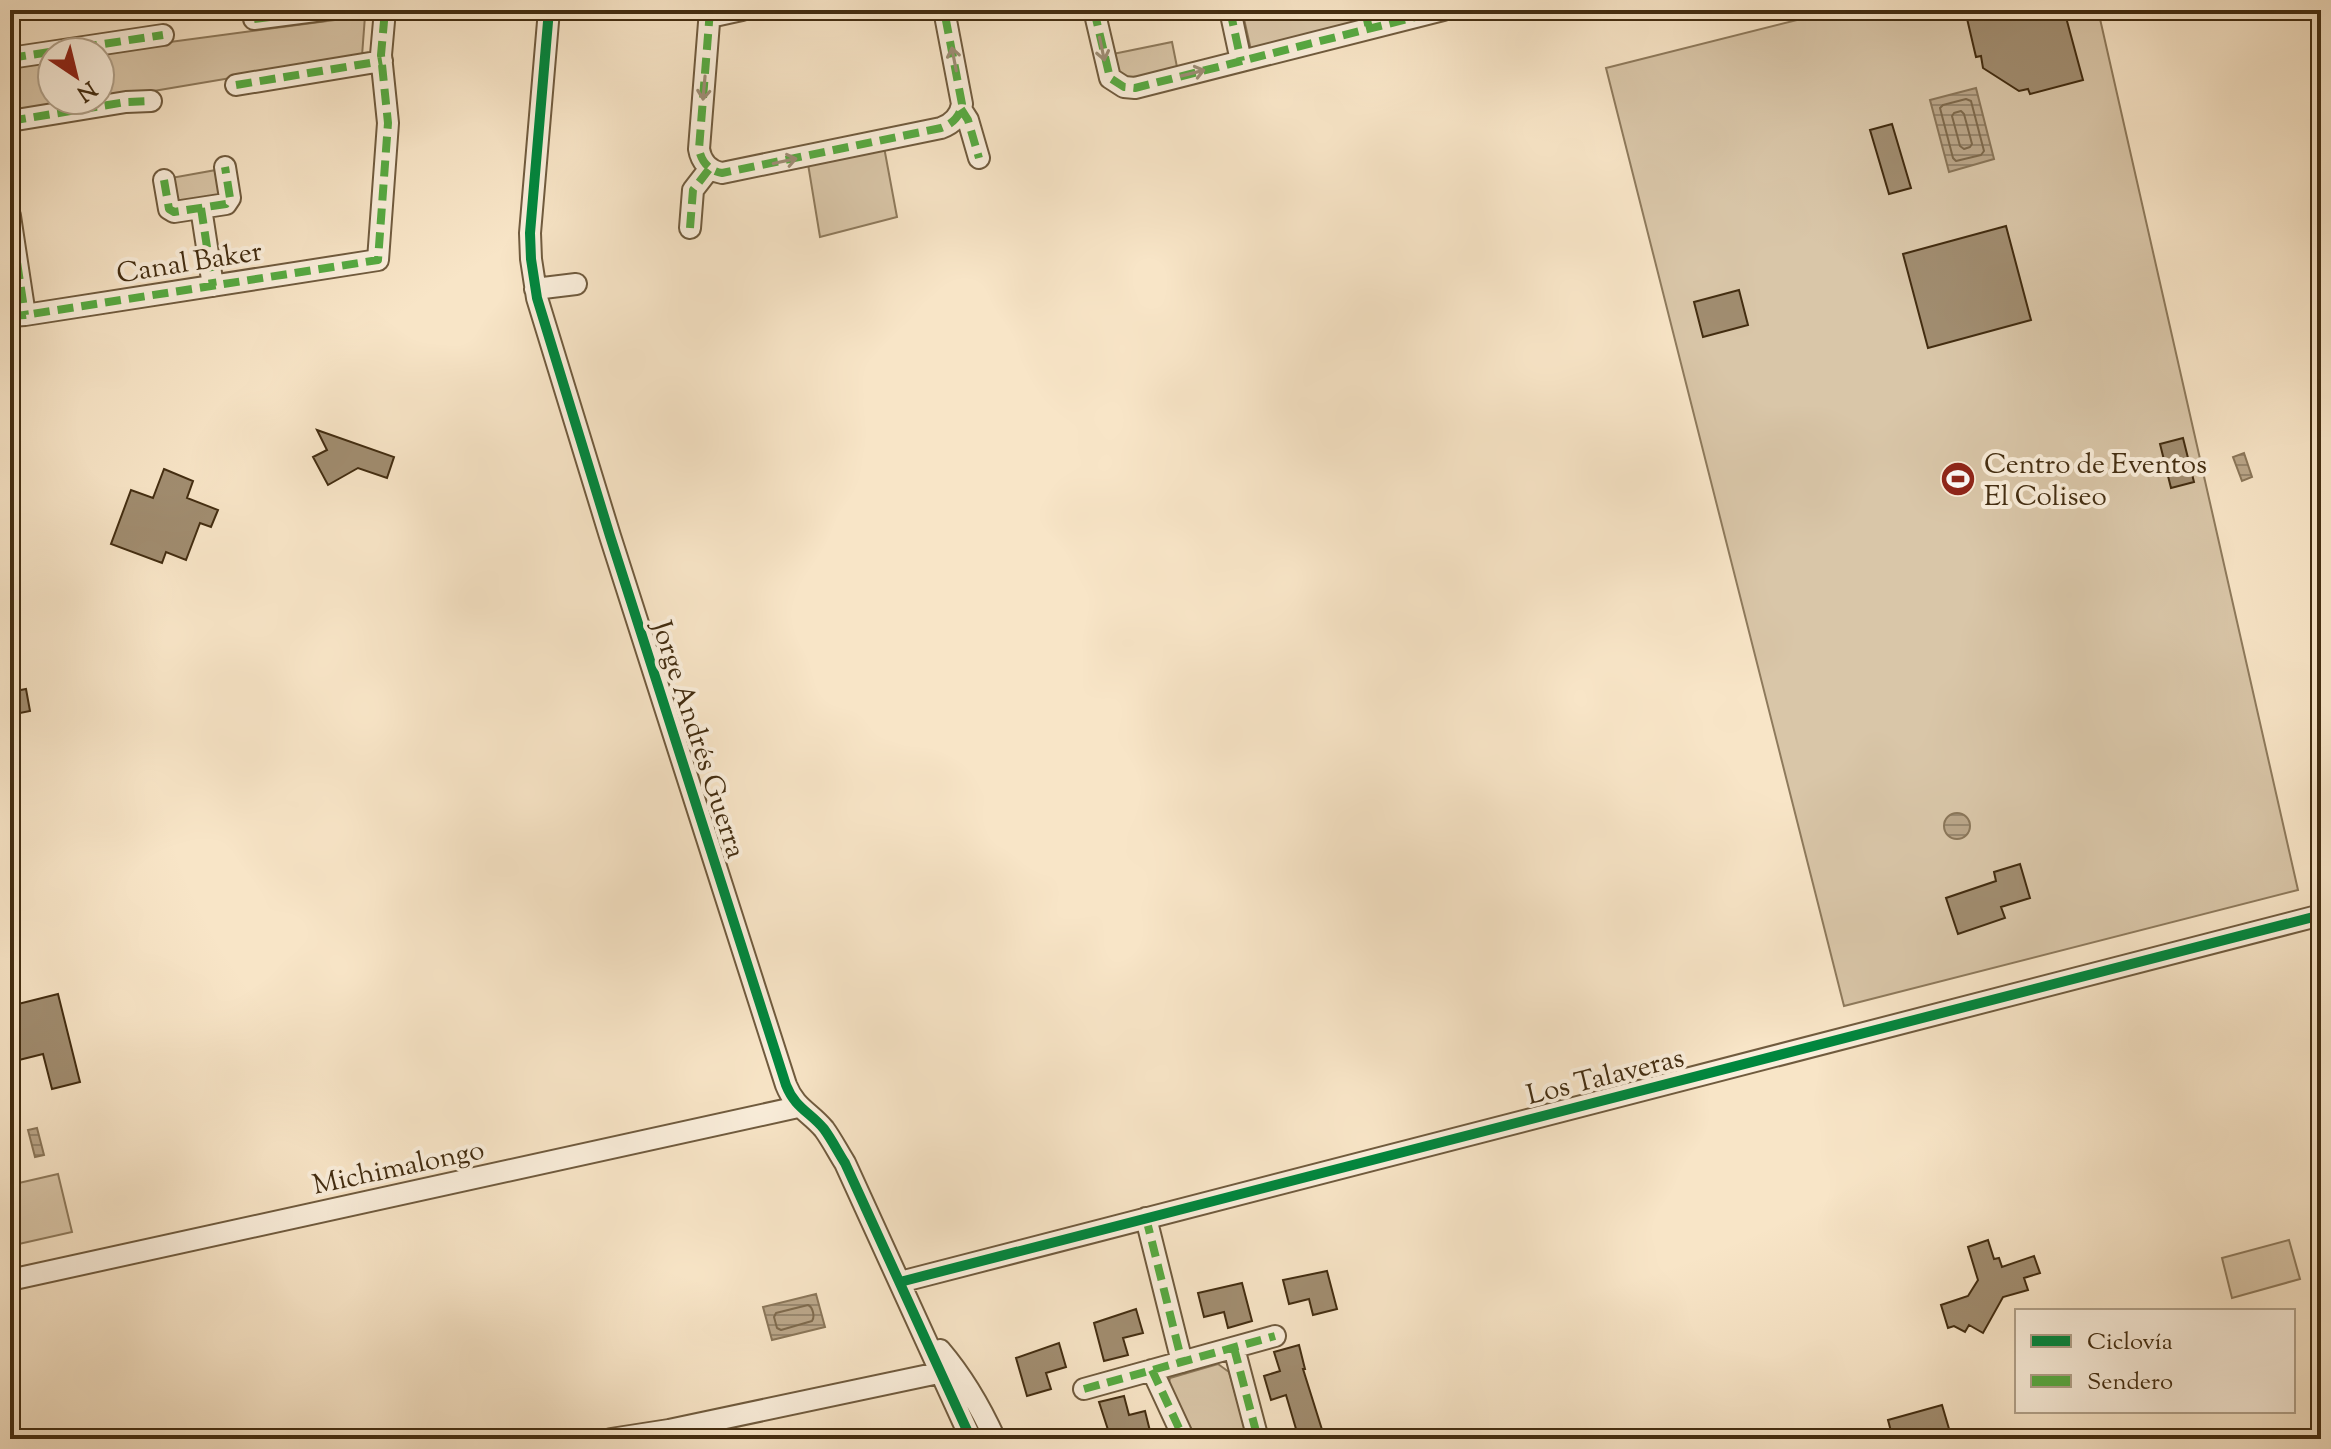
<svg xmlns="http://www.w3.org/2000/svg" width="2331" height="1449" font-family="'Sorts Mill Goudy',serif">
<style>
.green{fill:#d9c6a8;stroke:#8e7a5c;stroke-width:2}
.water{fill:url(#water-rules);stroke:#8a7659;stroke-width:2}
.lines{fill:none;stroke-linecap:round;stroke-linejoin:round}
.shore{stroke:#7e6a4d;stroke-width:2}
.building{fill:#a18d70;stroke:#432d11;stroke-width:2}
.street-casing{stroke:#705b3e;stroke-width:24}
.street{stroke:#faeedb;stroke-width:20}
.quiet{stroke:#56ab42;stroke-width:8;stroke-dasharray:16 8;stroke-linecap:butt}
.cycleway-casing{stroke:#faeedb;stroke-width:15}
.cycleway{stroke:#00873e;stroke-width:10}
.oneway{stroke:#9e8e76}
.labels{text-anchor:middle;stroke-width:8;stroke-linejoin:round;paint-order:stroke}
.street-label{font-size:28px;fill:#432d11;stroke:#faeedb}
.poi-label{font-size:28px;fill:#432d11;stroke:#faeedb;text-anchor:start}
</style>
<defs>
<pattern id="water-rules" width="6" height="5" patternUnits="userSpaceOnUse" patternTransform="scale(2)"><rect width="6" height="5" fill="#baa689"/><path d="M0 2.5h6" fill="none" stroke="#99886f"/></pattern>
</defs>
<rect width="100%" height="100%" fill="#f8e5c7"/>
<filter id="stains"><feTurbulence type="fractalNoise" baseFrequency=".0025" numOctaves="4"/><feColorMatrix values="0 0 0 0 .2 0 0 0 0 .09 0 0 0 0 .02 0 0 0 .5 -.17"/></filter>
<radialGradient id="worn" r=".72"><stop offset=".6" stop-color="#630" stop-opacity="0"/><stop offset="1" stop-color="#630" stop-opacity=".3"/></radialGradient>
<path class="green" d="M1242,10H1353L1357,28L1251,50Z
M1837,10H2098L2298,890L1844,1006L1606,68Z
M365,16L362,56L100,100V52H95Z
M1172,42L1178,72L1132,81L1117,75L1108,55Z
M52,58V100H99L15,115L10,64Z
M884,147L897,217L820,237L808,164Z
M216,170L221,201L176,209L171,178Z
M58,1174L72,1232L10,1246V1185Z
M2289,1240L2300,1279L2232,1298L2222,1258Z
M1218,1364L1229,1372L1248,1439H1189L1167,1391L1170,1378Z"/>
<path class="water" d="M1976,88L1994,159L1949,172L1930,100Z
M2244,453L2252,477L2242,481L2233,457Z
M1944 826a13 13 0 1 1 26 0a13 13 0 1 1-26 0Z
M37,1128L44,1155L35,1157L28,1130Z
M816,1294L825,1327L772,1340L763,1307Z"/>
<g class="lines">
<path class="shore" d="M1966,99L1971,101L1984,151L1981,155L1956,161L1953,158L1940,108L1943,105Z
M1961,111L1964,114L1972,144L1970,147L1964,149L1960,146L1952,116L1954,113Z
M808,1305C813,1307 815,1317 812,1321L781,1330L777,1328L774,1317L776,1313Z"/>
</g>
<path class="building" d="M1965,10H2064L2083,80L2030,94L2028,89L2019,91L1983,68L1981,56L1976,57Z
M1892,124L1911,188L1889,194L1870,130Z
M2006,226L2031,320L1928,348L1903,254Z
M1739,290L1748,325L1703,337L1694,302Z
M317,430L394,457L387,478L358,468L328,485L313,457L327,450Z
M2183,438L2194,482L2171,488L2160,444Z
M164,469L193,481L187,498L218,510L211,527L200,523L186,560L166,552L162,563L111,544L131,490L153,498Z
M26,689L30,711L10,715V692Z
M2020,864L2030,898L2001,907L2005,918L1958,934L1946,898L1996,881L1994,872Z
M58,994L80,1082L52,1089L43,1054L19,1060L18,1054L10,1056V1006Z
M1988,1240L1994,1259L1999,1258L2002,1267L2034,1256L2040,1273L2024,1278L2028,1290L2003,1297L1983,1333L1969,1325L1965,1332L1954,1326L1948,1328L1941,1305L1968,1296L1978,1280L1968,1247Z
M1327,1271L1337,1309L1313,1315L1309,1299L1289,1304L1283,1280Z
M1242,1283L1252,1321L1228,1328L1224,1312L1204,1317L1198,1293Z
M1136,1309L1143,1333L1123,1338L1128,1355L1104,1361L1094,1323Z
M1059,1343L1066,1367L1046,1373L1051,1389L1027,1396L1016,1358Z
M1299,1345L1305,1369H1303L1324,1436H1322L1323,1439H1299L1286,1395L1271,1400L1264,1376L1280,1371L1274,1352Z
M1124,1396L1129,1415L1145,1411L1151,1435L1135,1439H1111L1099,1402Z
M1942,1405L1952,1439H1893L1888,1420Z"/>
<g class="lines">
<g class="street-casing">
<path id="street" d="M549,10L530,233L531,259L537,298L610,536L786,1085C795,1108 810,1112 824,1129C832,1140 838,1152 845,1163L971,1439
M710,10L699,149C701,161 709,171 722,173L941,128C952,124 960,117 962,104L944,10
M1094,10L1110,78L1124,87L1135,88L1443,10
M1230,10L1241,61
M710,17L742,10
M254,19L323,10
M10,58L163,35
M236,85L382,61
M961,109L968,120L979,158
M10,121L126,102L151,101
M164,180L169,209L174,212L226,204L230,198L225,167
M201,208L213,286
M10,216L25,315
M690,228L693,190L710,168
M535,289L576,284
M10,316L25,315L378,260L388,123L381,55L385,10
M1146,1218L1182,1362
M10,1280L798,1107
M900,1282L2321,915
M1234,1348L1258,1439
M940,1350C963,1377 980,1406 995,1439
M1152,1370L1184,1439
M1084,1389L1275,1336
M611,1439L669,1430L943,1372"/>
</g>
<use href="#street" class="street"/>
<path class="quiet" d="M710,10L699,149C701,161 709,171 722,173L941,128C952,124 960,117 962,104L944,10
M1094,10L1110,78L1124,87L1135,88L1443,10
M1230,10L1241,61
M1365,10L1369,29
M710,17L742,10
M254,19L323,10
M10,58L163,35
M236,85L382,61
M961,109L968,120L979,158
M10,121L126,102L151,101
M164,180L169,209L174,212L226,204L230,198L225,167
M201,208L213,286
M10,216L25,315
M690,228L693,190L710,168
M10,316L25,315L378,260L388,123L381,55L385,10
M1146,1218L1182,1362
M1234,1348L1258,1439
M1152,1370L1184,1439
M1084,1389L1275,1336"/>
<g class="cycleway-casing">
<path id="cycleway" d="M549,10L530,233L531,259L537,298L610,536L786,1085C795,1108 810,1112 824,1129C832,1140 838,1152 845,1163L971,1439
M900,1282L2321,915"/>
</g>
<use href="#cycleway" class="cycleway"/>
</g>
<defs><path id="oneway-shaft" d="M-6 0H5M1.5-3L5.5 0L1.5 3" fill="none" stroke-width="1.6" stroke-linecap="round" stroke-linejoin="round" transform="scale(2)"/></defs>
<g class="oneway">
<use href="#oneway-shaft" transform="translate(1102 49) rotate(78)"/>
<use href="#oneway-shaft" transform="translate(954 59) rotate(-101)"/>
<use href="#oneway-shaft" transform="translate(1193 73) rotate(-14)"/>
<use href="#oneway-shaft" transform="translate(704 88) rotate(95)"/>
<use href="#oneway-shaft" transform="translate(785 161) rotate(-12)"/>
</g>
<defs>
<g id="stadium-disc" transform="scale(1.8)"><circle r="9.5" fill="#8f2418" stroke="#faeedb"/><path d="M0-5a6.5 5 0 1 0 0 10a6.5 5 0 1 0 0-10ZM-3.5-1.8h7v3.6h-7Z" fill="#fff"/></g>
</defs>
<g fill-rule="evenodd">
<use href="#stadium-disc" x="1958" y="479"/>
</g>
<g class="labels">
<g class="street-label">
<text transform="translate(189 261) rotate(-9)" y="10">Canal Baker</text>
<text transform="translate(700 739) rotate(72)" y="10">Jorge Andrés Guerra</text>
<text transform="translate(1605 1075) rotate(-14)" y="10">Los Talaveras</text>
<text transform="translate(398 1166) rotate(-12)" y="10">Michimalongo</text>
</g>
<g class="poi-label">
<text x="1984" y="473">Centro de Eventos<tspan x="1984" dy="32">El Coliseo</tspan></text>
</g>
</g>
<rect width="2331" height="1449" fill="none" stroke="#f8e5c7" stroke-width="40"/>
<rect x="12" y="12" width="2307" height="1425" fill="none" stroke="#432d11" stroke-width="4"/>
<rect x="20" y="20" width="2291" height="1409" fill="none" stroke="#432d11" stroke-width="2"/>
<rect x="2015" y="1309" width="280" height="104" fill="#faeedb" stroke="#b1a18a" stroke-width="2"/>
<rect x="2031" y="1335" width="40" height="12" fill="#00873e" stroke="#b1a18a" stroke-width="2"/>
<text x="2087" y="1349" font-size="24" fill="#432d11">Ciclovía</text>
<rect x="2031" y="1375" width="40" height="12" fill="#56ab42" stroke="#b1a18a" stroke-width="2"/>
<text x="2087" y="1389" font-size="24" fill="#432d11">Sendero</text>
<g transform="translate(76 76) rotate(145)"><circle r="38" fill="#faeedb" stroke="#b1a18a" stroke-width="2"/>
<path d="M0-6L14 30L0 20L-14 30Z" fill="#8f2418"/>
<text y="-12" font-size="22" font-weight="bold" text-anchor="middle" fill="#432d11">N</text>
</g>
<rect width="100%" height="100%" filter="url(#stains)"/>
<rect width="100%" height="100%" fill="url(#worn)"/>
</svg>
